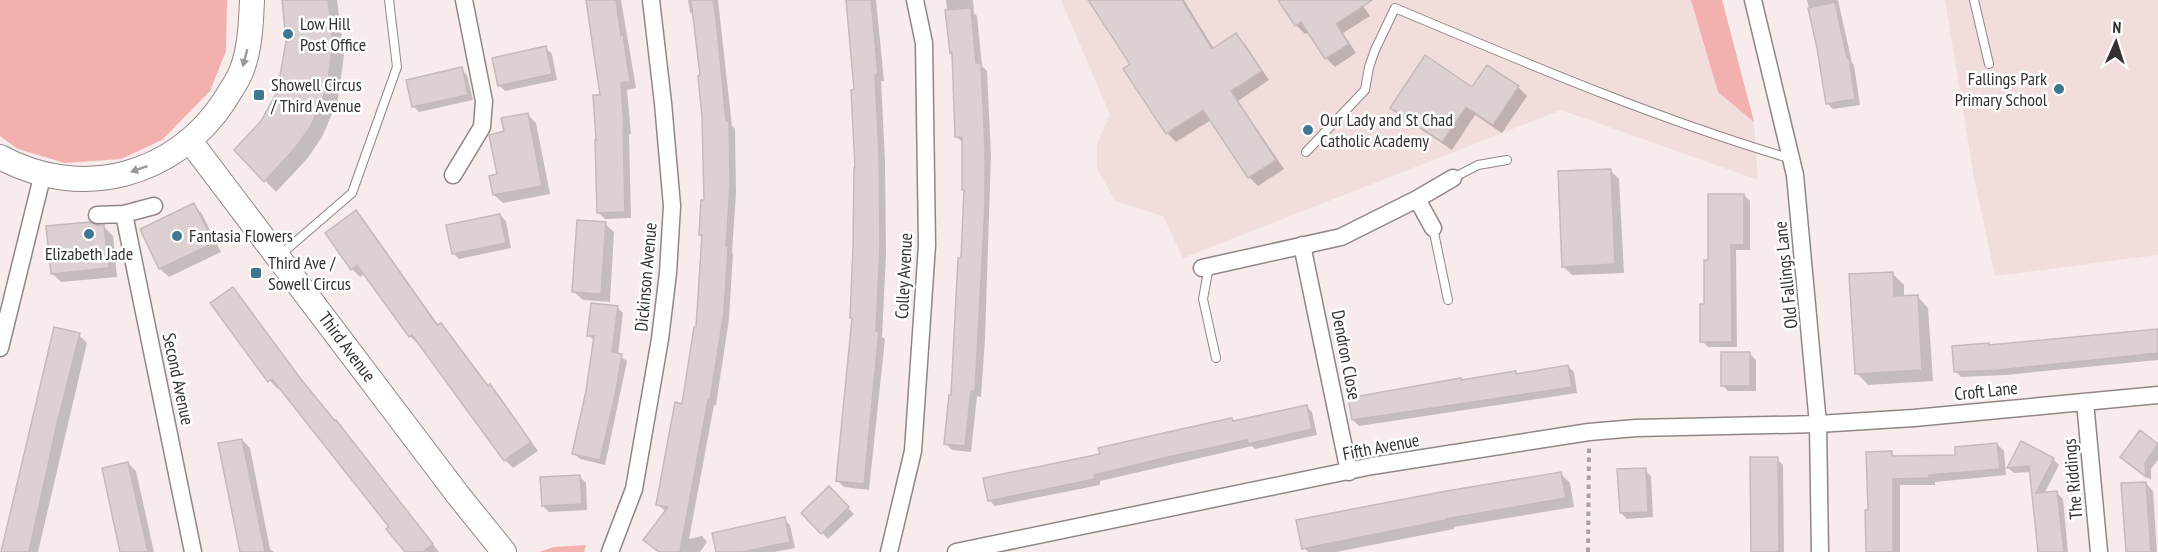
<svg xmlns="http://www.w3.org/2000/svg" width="2158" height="552" font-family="'PT Sans Narrow',sans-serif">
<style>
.built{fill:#f2dddd}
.green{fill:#f2b0af}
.shadow{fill:#0003}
.building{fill:#dcd1d0;stroke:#c5baba;stroke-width:1.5}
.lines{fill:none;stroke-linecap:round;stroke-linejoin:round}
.lane-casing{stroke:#918686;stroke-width:10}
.street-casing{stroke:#918686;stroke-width:19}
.secondary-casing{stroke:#918686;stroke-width:26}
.path{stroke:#a9a1a0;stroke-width:4;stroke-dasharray:4.5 4.5;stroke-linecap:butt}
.lane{stroke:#fff;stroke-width:8}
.street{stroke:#fff;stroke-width:16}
.secondary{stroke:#fff;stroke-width:24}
.oneway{fill:#9a9898}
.poi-dot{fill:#3e7790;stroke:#fff;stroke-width:2}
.labels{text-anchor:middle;stroke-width:5;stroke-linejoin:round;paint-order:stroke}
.poi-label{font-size:18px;fill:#353131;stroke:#fff;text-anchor:start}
.street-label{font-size:18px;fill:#353131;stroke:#fff}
</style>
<rect width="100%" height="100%" fill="#f7eceb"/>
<path class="built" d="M1061,0H1722L1754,122L1758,180L1561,110L1183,258L1163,216L1115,201L1097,168V143L1110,115Z
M1945,0H2158V255L1995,276L1974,178Z"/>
<path class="green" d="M0,0H227L226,51L210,91L162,140L121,159L65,163L18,149L0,136Z
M1691,0H1722L1754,122L1718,92Z
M586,545L584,552H539L554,547Z"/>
<path class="shadow" d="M283,0H337L344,55L338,100L322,137L307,159L276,192L236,150L262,122L278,92L287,42Z
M588,0H621L636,88L627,90L631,134H629L631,218L605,219L598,212L602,96Z
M688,0H718L732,126L735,129L736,193L732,253L733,254L729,319L716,405H714L689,539L702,536L707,542L700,552H659L667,512L658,505L683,405L697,329L703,237L700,234L706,202L702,77L695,16L690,12Z
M848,0H876L884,81H881L885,160L886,254L882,337L885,339L869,490L844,487L837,480L854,319L855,91Z
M946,0H973L974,13L977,16L982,66L987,71L991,155L985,339L981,397L977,396L971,452L952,450L945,443L952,397L965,191L963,189V143L956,136L954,54L951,52Z
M1090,0H1184L1214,49L1236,35L1245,44L1269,80L1238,101L1284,169L1258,186L1249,177L1211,120L1176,142L1167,133L1125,69L1132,64Z
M1283,0H1359L1370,16L1343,33L1356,53L1335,67L1326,58L1309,32L1305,34L1296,25L1281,2Z
M1807,0H1838L1852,63L1854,65L1860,105L1833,109L1827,103L1818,47Z
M546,48L552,54L557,80L505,91L499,85Z
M461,69L467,75L473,100L419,112L413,106Z
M1518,87L1527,96L1502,133L1475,115L1452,150L1401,116L1392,107L1472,89Z
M527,114L536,123L550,194L503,203L494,195L506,132Z
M1611,171L1619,179L1624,273L1572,275L1563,266Z
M1744,195L1750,201V250H1736L1737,347H1708L1702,341L1709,261Z
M194,205L202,214L221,252L169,277L160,269L142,230Z
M356,212L364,220L439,326L441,325L449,333L489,387L490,386L498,394L538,451L513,468L505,460L420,343L418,344L410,336L365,274L360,277L352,269Z
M500,215L506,221L511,248L459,259L453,253Z
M605,224L614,232L610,302L583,300L574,292Z
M104,227L113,236L117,277L61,282L52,273Z
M1892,273L1904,285V297L1917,296L1928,308L1933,381L1868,385L1857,373Z
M232,289L240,297L308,388L344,430L439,552H407L391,527L280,387L278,389L270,381L212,304Z
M617,307L623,313L618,355L627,361L605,465L580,459L574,453L587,392L595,341L588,335Z
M2158,331V360L2005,375L1961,377L1955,371L1990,347Z
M79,335L87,343L38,552H3Z
M1750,354L1756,360V391H1728L1722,385Z
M1568,366L1574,372L1577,393L1359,426L1353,420L1462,382Z
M1306,406L1312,412L1317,435L1255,449L1252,446L1100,481V485L995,506L989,500L1101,455L1232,419L1235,422Z
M2140,432L2158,446V460L2151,469V480L2127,463Z
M242,440L250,448L270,549L274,552H240Z
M2022,443L2053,459L2059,465L2044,494L2057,493L2063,499L2068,552H2039L2031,472L2014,473L2008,468Z
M1997,444L2004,451L2006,475L1935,482V485H1900V552H1868V453L1891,452L1896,458L1957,456Z
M1777,459L1783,465L1784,552H1752Z
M128,463L136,471L154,552H121Z
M1645,470L1651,476L1653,517L1627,519L1621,513Z
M1561,474L1570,483L1574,507L1454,527V529L1336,552H1308L1304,548Z
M580,477L586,483L587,510L549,512L543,506Z
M2146,483L2153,491L2157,552H2128Z
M829,489L854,514L828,539L803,513Z
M784,519L790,525L795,548L774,552H718Z"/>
<path class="building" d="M282,0H328L333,43L327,88L311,126L296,147L264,182L234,150L261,121L277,92L286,42Z
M586,0H616L621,35L623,34L630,82L621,83L624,128H623L625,212L597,213L595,140H596L593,95H600Z
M691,0H713L716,18L726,121H729L730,186L726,246L728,247L724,312L710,400H708L680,552H659L643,540L668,507L656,505L675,402L682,404L694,327H696L702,235H699L701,200H704L702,117L698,76L700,75Z
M846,0H871L878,75H875L879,153L880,247L876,331H879L864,484L836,481L852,318H850L853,247L854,168H855L851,90L854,89Z
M1088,0H1182L1212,49L1236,33L1262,71L1231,91L1276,160L1248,178L1203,110L1166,134L1123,69L1130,64Z
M1278,0H1372L1336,24L1349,44L1325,59L1301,22L1295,26Z
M1835,2L1847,58L1849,57L1855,99L1826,104L1817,48L1808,8Z
M971,8L976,63H981L985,148V205L975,391H971L965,446L944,444L949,395H951L958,258H961L964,190H962V137H955L952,52L950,53L945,10Z
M546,46L552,74L498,86L492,58Z
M1425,55L1472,87L1487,65L1519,86L1493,125L1466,107L1442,142L1390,108Z
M462,67L468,95L412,107L406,80Z
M528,113L542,186L493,195L489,176L497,174L489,135L504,131L501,118Z
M1611,169L1615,264L1562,267L1558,171Z
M1708,194H1744V245H1731L1732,342H1700V304H1704V260H1708Z
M194,203L214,243L159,269L140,229Z
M356,210L437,325L441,323L488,386L490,384L531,442L504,461L412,335L409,337L357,265L351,270L325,233Z
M500,214L506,243L452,254L446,225Z
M577,220L606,222L601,294L572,292Z
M90,222L97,225H104L109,268L51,274L46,226Z
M1893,272L1894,296L1918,295L1922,370L1855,374L1849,274Z
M233,287L300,378L335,421L336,420L433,544L423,552H405L386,529L389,527L272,379L268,382L210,303Z
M591,303L618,306L612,352L622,354L615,396L600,460L572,454L586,391L594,336H587Z
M54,327L80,333L56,428L29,552H1Z
M2158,329V353L1998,370L1954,372L1952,346L1989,343V345Z
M1721,352H1750V386H1721Z
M1568,365L1572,387L1352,420L1348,398L1461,378V380L1516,371V374Z
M1307,405L1312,429L1248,444L1247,440L1168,457L1094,475L1095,479L988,501L983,478L1100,454L1098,448L1168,432L1232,418L1233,421Z
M2140,430L2158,444L2145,463L2146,477L2120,457Z
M242,439L265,552H240L218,443Z
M2021,441L2054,458L2036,493L2057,491L2064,552H2038L2029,466L2007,468Z
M1997,443L2000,469L1929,475V478L1893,479V552H1866L1865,510H1868L1866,452L1892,451V456L1955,455V447Z
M1750,457H1778L1779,552H1751Z
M128,462L148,552H120L102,468Z
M1646,468L1648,512L1620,513L1617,469Z
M1561,472L1566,498L1446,519V520L1302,549L1296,520L1441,492Z
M580,475L582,504L542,506L540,477Z
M2146,482L2151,552H2126L2121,483Z
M829,486L849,507L821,534L801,513Z
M785,517L790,542L742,552H716L712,533Z"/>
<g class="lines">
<g class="lane-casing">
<path id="lane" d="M1974,0L1989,64
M1306,152L1365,90L1369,67L1375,50L1395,8C1526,63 1656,119 1792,159
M1453,178L1478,165L1507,160
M1433,228L1448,300
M279,256L352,193L397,67L389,0
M1209,266L1203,299L1216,358"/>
</g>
<g class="street-casing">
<path id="street" d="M1753,0L1795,175L1818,424L1820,552
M453,175L482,127L484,101L464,0
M1417,199L1433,228
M124,214L154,206
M97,215L124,214L193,552
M1302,245L1349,472
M1202,268L1341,237L1417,199L1453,178
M0,348L43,173
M2085,402L2099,552
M610,552L634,489L660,339L668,273L672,206L663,103L651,0
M889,552L913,451L927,245L924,43L915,0
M956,552L1372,466L1589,432L1636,428L1818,424L1914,418L2158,395"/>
</g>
<g class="secondary-casing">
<path id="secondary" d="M190,141L458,495L504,552
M0,157C81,201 175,177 225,100C230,91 237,82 241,72C250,50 251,24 252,0"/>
</g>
<path class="path" d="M1588,552L1589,448"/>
<use href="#lane" class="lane"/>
<use href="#street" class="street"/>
<use href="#secondary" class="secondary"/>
</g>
<defs><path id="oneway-solid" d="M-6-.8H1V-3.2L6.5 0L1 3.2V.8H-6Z" transform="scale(1.5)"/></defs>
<g class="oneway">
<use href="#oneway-solid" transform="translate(245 58) rotate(105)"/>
<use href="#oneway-solid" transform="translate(139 169) rotate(161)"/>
</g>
<g class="poi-dot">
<circle cx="288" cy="34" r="6"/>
<circle cx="2059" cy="89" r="6"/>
<rect x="253" y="89" width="12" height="12" rx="3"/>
<circle cx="1308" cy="130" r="6"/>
<circle cx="89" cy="234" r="6"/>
<circle cx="177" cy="236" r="6"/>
<rect x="250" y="267" width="12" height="12" rx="3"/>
</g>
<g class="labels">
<g class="poi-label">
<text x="300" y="30">Low Hill<tspan x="300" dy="21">Post Office</tspan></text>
<text x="2047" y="85" text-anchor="end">Fallings Park<tspan x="2047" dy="21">Primary School</tspan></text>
<text x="271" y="91">Showell Circus<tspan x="271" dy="21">/ Third Avenue</tspan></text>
<text x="1320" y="126">Our Lady and St Chad<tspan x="1320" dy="21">Catholic Academy</tspan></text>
<text x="189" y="242">Fantasia Flowers</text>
<text x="89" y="260" text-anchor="middle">Elizabeth Jade</text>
<text x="268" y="269">Third Ave /<tspan x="268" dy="21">Sowell Circus</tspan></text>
</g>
<g class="street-label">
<text transform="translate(1786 275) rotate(-96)" y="6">Old Fallings Lane</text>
<text transform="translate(904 276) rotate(-87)" y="6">Colley Avenue</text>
<text transform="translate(646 277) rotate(-85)" y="6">Dickinson Avenue</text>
<text transform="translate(347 347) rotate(53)" y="6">Third Avenue</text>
<text transform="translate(1346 355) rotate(79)" y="6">Dendron Close</text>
<text transform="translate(178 379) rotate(78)" y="6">Second Avenue</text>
<text transform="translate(1986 391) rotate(-6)" y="6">Croft Lane</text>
<text transform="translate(1381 447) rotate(-11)" y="6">Fifth Avenue</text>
<text transform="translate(2073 479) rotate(-95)" y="6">The Riddings</text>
</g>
</g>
<g transform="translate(2116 42) rotate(3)" stroke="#ffffff" stroke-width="4.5" paint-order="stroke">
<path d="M0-4.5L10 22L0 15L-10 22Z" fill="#353131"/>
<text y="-9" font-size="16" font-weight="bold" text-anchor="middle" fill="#353131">N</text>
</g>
</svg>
